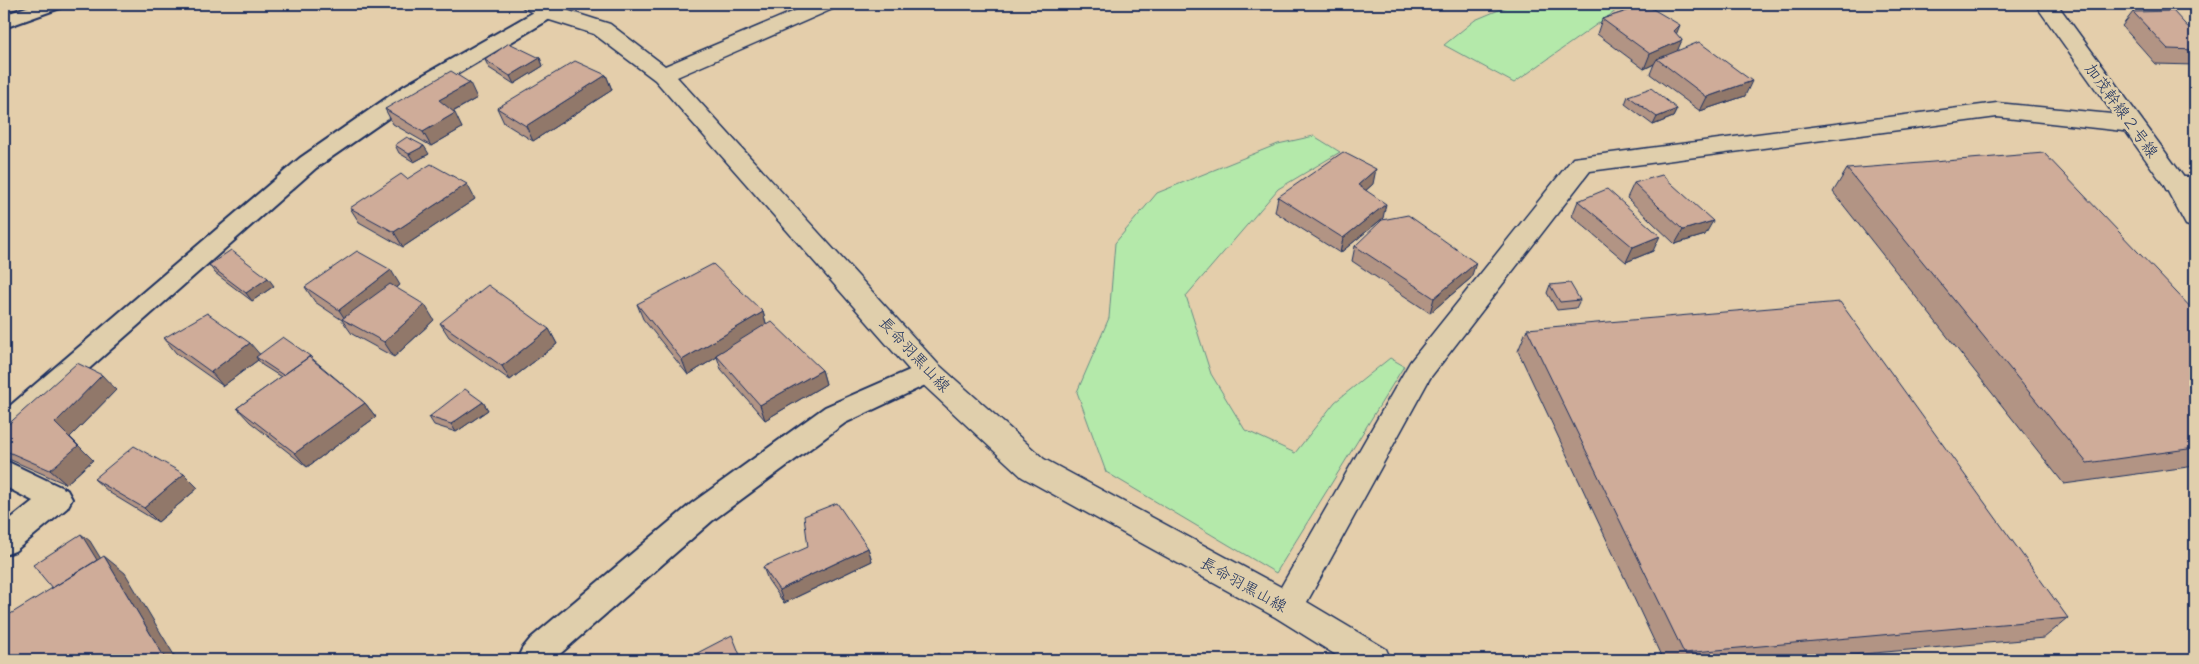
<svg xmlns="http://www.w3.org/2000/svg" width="2199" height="664" font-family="Kalam,'Klee One',sans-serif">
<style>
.green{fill:#b4e9aa;stroke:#688c84}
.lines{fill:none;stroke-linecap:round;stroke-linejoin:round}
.service-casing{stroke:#1b2f5e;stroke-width:4}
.minor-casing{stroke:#1b2f5e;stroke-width:3}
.tertiary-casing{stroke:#1b2f5e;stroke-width:3}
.service{fill:#e0cfac;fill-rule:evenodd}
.minor{fill:#e0cfac;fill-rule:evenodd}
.tertiary{fill:#e0cfac;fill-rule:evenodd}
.wall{fill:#b29484;stroke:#1b2f5e}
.shaded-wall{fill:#91786b;stroke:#1b2f5e}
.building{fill:#cfac99;stroke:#1b2f5e}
.labels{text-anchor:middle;stroke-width:5;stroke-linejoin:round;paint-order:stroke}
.street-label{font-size:16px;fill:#1b2f5e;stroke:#e0cfac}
</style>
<rect width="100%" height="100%" fill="#e4ceab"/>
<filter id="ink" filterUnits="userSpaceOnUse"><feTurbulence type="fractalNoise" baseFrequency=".02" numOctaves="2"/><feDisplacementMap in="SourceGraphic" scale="10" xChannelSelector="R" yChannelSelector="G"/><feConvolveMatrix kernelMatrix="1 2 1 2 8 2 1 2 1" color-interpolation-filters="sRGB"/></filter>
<g filter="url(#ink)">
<path class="green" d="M1513,4H1614L1620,8L1514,83L1444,45L1475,20Z
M1314,136L1340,152L1278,189L1186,296L1211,374L1245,430L1295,453L1335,402L1390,358L1404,366L1276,573L1106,472L1077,392L1109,318L1115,243L1157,193L1278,144Z"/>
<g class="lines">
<g class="service-casing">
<path id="service" d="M35,4H63L60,8L4,28V15Z
M548,6L555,8L558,12L555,16L420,96L316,168L14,435L4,438V411L300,158L404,86L541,8Z
M928,362L938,365L941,372L938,379L845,423L712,521L553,660H517L522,649L531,638L692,503L825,407Z
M4,460L67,490L72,499L67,508L15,551L4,555V524L33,501L4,486Z"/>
</g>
<g class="minor-casing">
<path id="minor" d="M520,4H547L610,24L665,66L811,4H838L835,8L677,77L938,364L1044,459L1281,587L1410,362L1573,158L1997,103L2132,116L2140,119L2144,124L2140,129L2132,132L1997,117L1590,171L1430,378L1307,602L1386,649L1391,660H1344L1275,617L1022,477L918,380L655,80L594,34L540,17L524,8Z
M2176,177H2195V193L2167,191L2164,185L2167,179Z"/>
</g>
<g class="tertiary-casing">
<path id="tertiary" d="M2035,4H2057L2185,179L2195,197V228L2186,225L2166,188Z"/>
</g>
<use href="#service" class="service"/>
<use href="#minor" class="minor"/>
<use href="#tertiary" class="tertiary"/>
</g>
<path class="wall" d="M1633,4H1665L1652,9L1682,40L1677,50L1745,96L1700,111L1650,74L1654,64L1644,69L1597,34L1602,19L1639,7Z
M2133,12L2195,35V65L2156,64L2122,26Z
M540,58L543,66L514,84L489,68L485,60Z
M606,75L612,90L533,141L504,123L497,108Z
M1628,96L1677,109L1673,117L1653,125L1625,104Z
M477,98L453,112L462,128L431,146L393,124L385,109Z
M395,145L429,154L414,162L399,153Z
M1847,169L2195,312V466L2064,484L1833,192Z
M407,179L475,199L403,247L359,222L350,208Z
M1634,183L1705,235L1675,244L1627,198Z
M1373,184L1366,190L1383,218L1340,253L1275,212L1278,197Z
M1578,201L1653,251L1626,262L1572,216Z
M1355,246L1471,278L1430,313L1352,261Z
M209,265L274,286L252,301L215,273Z
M400,285L396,288L434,320L394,357L352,334L342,320L315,302L305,287Z
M1550,285L1580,300L1576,308L1557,310L1547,293Z
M637,304L763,312L766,323L822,370L826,384L765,420L721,369L717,357L688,375L643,319Z
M440,323L549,329L557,344L510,380L449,337Z
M1527,329L2068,618L2044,638L1795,660H1663L1518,351Z
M164,338L259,354L310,356L314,360L365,403L376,417L307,467L250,422L237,408L281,377L262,365L258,360L223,386L176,353Z
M116,390L70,437L93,460L66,484L4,457V428Z
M483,402L488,410L456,432L434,425L429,417Z
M184,474L198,488L158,522L110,493L94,479Z
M868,548L872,561L784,603L768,580L763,567Z"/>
<path class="shaded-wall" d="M1648,4H1665L1645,11Z
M1680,25L1674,40V31Z
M1682,40L1676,54L1657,59L1654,64L1644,69L1650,54Z
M540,58L543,66L514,84L510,76Z
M606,75L612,90L533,141L526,126Z
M1752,81L1745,96L1700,111L1707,97Z
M470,83L477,98L447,115L439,100Z
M1677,109L1673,117L1653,125L1657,117Z
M455,113L462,128L431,146L423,132Z
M424,146L429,154L414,162L409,154Z
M1376,169L1373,184L1355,200L1358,185Z
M467,184L475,199L403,247L394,232Z
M1386,204L1383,218L1340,253L1343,238Z
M1713,221L1705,235L1675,244L1683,230Z
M1660,236L1653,251L1626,262L1633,247Z
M1476,263L1471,278L1430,313L1434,298Z
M391,270L400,285L350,324L347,322L339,310Z
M268,278L274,286L252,301L246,293Z
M425,305L434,320L394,357L384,342Z
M763,312L767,327L716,355L717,357L688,375L682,360Z
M549,329L557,344L510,380L502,366Z
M250,343L262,357H256L258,360L223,386L211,372Z
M822,370L826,384L765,420L760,405Z
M102,375L116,390L70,437L93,460L66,484L50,470L55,423Z
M483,402L488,410L456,432L451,424Z
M365,403L376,417L307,467L295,453Z
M184,474L198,488L158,522L144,508Z
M81,534L90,541L109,572L64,599Z
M868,548L872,561L784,603L779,590Z
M104,556L125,573L177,660H166Z"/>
<path class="building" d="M1646,5L1680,25L1674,31L1682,40L1650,54L1602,19Z
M2173,11L2195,35V50L2168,49L2133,12Z
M1699,42L1752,81L1707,97L1657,59Z
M509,43L540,58L510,76L485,60Z
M575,61L606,75L526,126L497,108Z
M451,71L470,83L439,100L455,113L423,132L385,109Z
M1651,88L1677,109L1657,117L1628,96Z
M407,137L424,146L409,154L395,145Z
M1343,152L1376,169L1358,185L1386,204L1343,238L1278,197Z
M2044,153L2195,312V448L2087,463L1847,169Z
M431,164L467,184L394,232L350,208L401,174L407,179Z
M1662,175L1713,221L1683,230L1634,183Z
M1607,189L1660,236L1633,247L1578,201Z
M1408,215L1476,263L1434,298L1355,246L1382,220Z
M231,250L268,278L246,293L209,265Z
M357,251L391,270L339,310L305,287Z
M713,264L763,312L682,360L637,304Z
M1570,283L1580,300L1560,302L1550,285Z
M390,284L425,305L384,342L342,319Z
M488,285L549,329L502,366L440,323Z
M1840,302L2068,618L1684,653L1527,329Z
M207,313L250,343L211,372L164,338Z
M771,321L822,370L760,405L716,355Z
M283,337L310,356L283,375L256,357Z
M309,357L365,403L295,453L237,408Z
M77,363L102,375L55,423L78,446L50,470L4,450V428Z
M465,389L483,402L451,424L429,417Z
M134,446L184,474L144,508L94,479Z
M837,503L868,548L779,590L763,567L808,547L804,516Z
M81,534L97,560L52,588L33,565Z
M104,556L166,660H13L4,645V618Z
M732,635L742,660H684Z
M938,653L945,660H931Z"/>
</g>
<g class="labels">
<g class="street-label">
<text transform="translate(2122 110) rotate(54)" y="6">加茂幹線２号線</text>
<text transform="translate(915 354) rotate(47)" y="6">長命羽黒山線</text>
<text transform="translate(1244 584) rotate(29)" y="6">長命羽黒山線</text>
</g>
</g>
<rect width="2199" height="664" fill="none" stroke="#e0cfac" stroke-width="20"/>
<rect x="10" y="10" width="2179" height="644" fill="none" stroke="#1b2f5e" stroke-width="2" filter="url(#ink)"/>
</svg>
